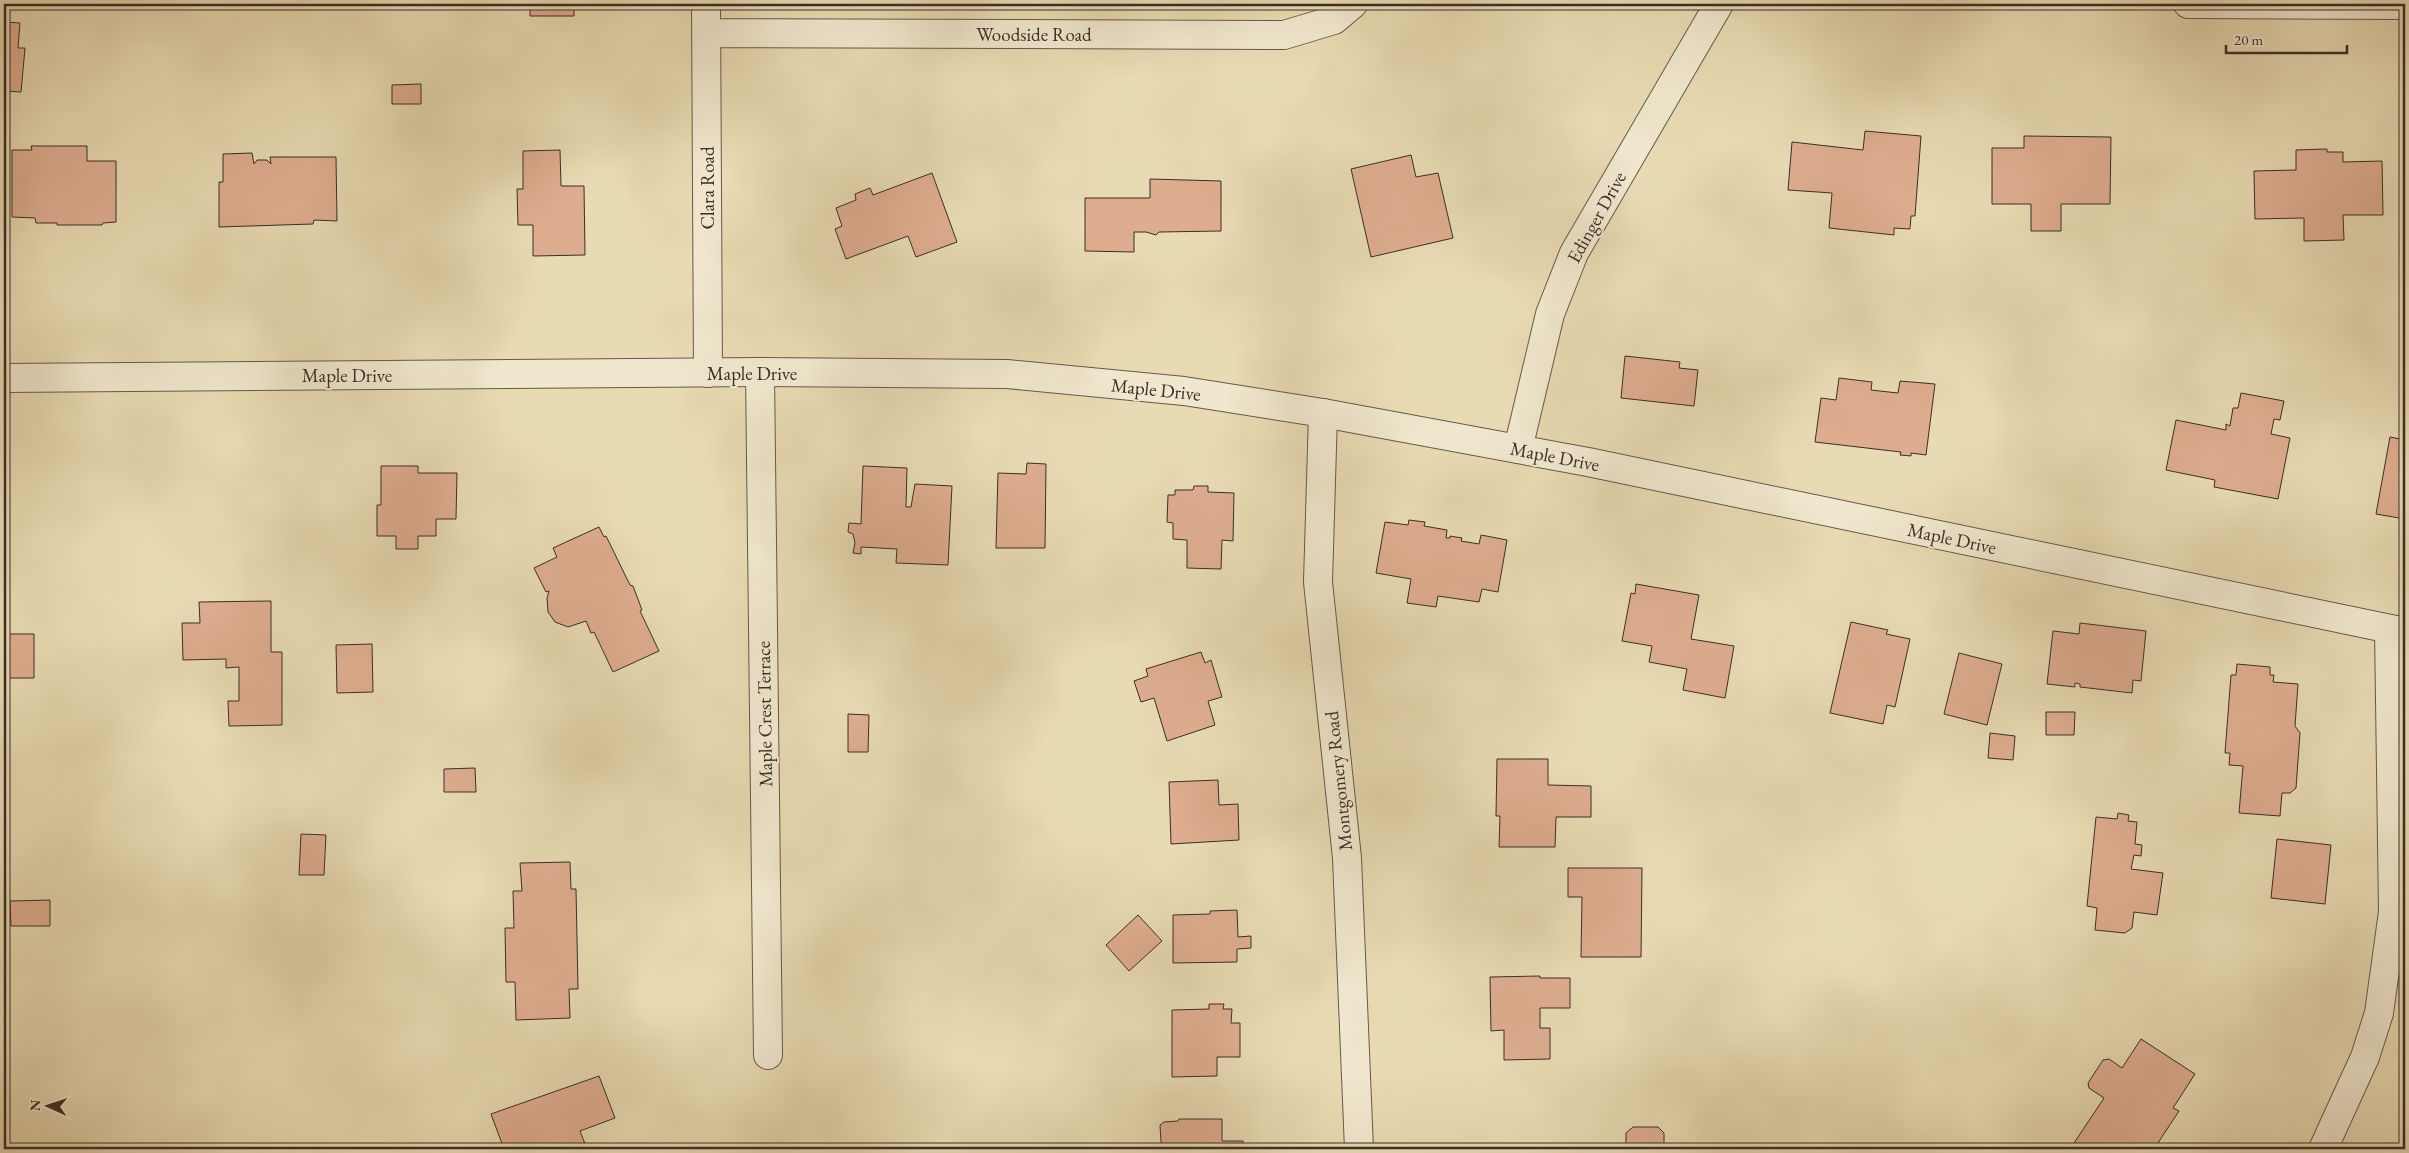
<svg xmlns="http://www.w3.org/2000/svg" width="2409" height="1153" font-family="'EB Garamond',serif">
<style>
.building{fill:#dead90;stroke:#3a2e27}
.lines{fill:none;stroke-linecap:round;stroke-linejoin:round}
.minor-casing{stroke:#66594a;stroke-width:30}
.tertiary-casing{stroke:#66594a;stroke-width:30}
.minor{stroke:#f0e7ce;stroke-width:28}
.tertiary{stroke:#f0e7ce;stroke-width:28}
.labels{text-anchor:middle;stroke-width:4;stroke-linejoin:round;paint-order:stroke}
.street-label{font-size:19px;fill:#3a2e27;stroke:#f0e7ce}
</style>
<rect width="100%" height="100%" fill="#e8dab3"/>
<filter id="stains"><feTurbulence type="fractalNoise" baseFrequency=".004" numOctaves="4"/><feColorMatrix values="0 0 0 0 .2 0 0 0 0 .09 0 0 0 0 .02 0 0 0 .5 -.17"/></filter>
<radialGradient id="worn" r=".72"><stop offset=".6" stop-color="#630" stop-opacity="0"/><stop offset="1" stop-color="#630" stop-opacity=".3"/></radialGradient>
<path class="building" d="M530,4H574V16H530Z
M4,22L20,23L18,48H25L21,92L4,91Z
M421,84V104H392V85Z
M1865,131L1921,136L1915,216H1911L1910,229L1894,228V235L1829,228L1832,193L1788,190L1792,142L1863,150Z
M2024,136L2111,137L2110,204H2061V231H2031V204H1992V148H2024Z
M31,146H87V161H116V222L103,223L102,225H57V223H36L35,218L12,217V150H32Z
M2327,149V152H2343V162L2382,161L2383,215H2343L2344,240L2304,241V218L2255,219L2254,171L2296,170V150Z
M560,150L561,186H584L585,255L533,256V225H518L517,189H523V151Z
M252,153L254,164L257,160H267L271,164L270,157H336L337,221L314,220L313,224L219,227V182H223V154Z
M1411,155L1416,177L1438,173L1453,238L1371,257L1351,169Z
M932,173L957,242L916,257L908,236L846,259L835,229L842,226L836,208L856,200L855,194L870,188L873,195Z
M1150,179L1221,181V231L1159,232L1156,235L1146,232H1134V252L1085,251V198H1150Z
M1625,356L1680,362L1679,368L1698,370L1694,406L1621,398Z
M1839,378L1872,382L1871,390L1898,393L1900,381L1935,384L1926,455L1911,453V456L1900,455L1901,452L1815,442L1821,398L1836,400Z
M2241,393L2284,401L2280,420L2274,419L2271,434L2290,438L2278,499L2214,487L2215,480L2166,470L2176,420L2226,430V424L2230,426L2233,408H2238Z
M2390,437L2405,440V519L2376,514Z
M1027,463L1046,464L1045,548H996L998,473L1026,474Z
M381,466H418V473H457L456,519H436V536H418V549H396V536H377V505H381Z
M863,466L907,468L906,507H911L915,484L952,486L948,565L896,563L897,549L861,547V554L853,553L855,543L853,534L848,532L849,523L861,524Z
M1194,486H1208V492L1234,493L1233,541L1222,540L1221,569L1187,568V540L1173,539V523L1167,522L1168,495H1175V490H1193Z
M1409,520L1425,522L1424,526L1447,530L1446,538H1450V536L1462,538L1461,541L1479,544L1481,535L1507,540L1498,592L1482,589L1479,602L1438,596L1436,607L1407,603L1411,579L1376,573L1385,522L1408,525Z
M599,527L604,537L606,536L630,585L633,586L642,610L640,611L659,651L613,672L594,632L591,633L586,621L568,627L555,622L548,612L547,598L549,591L546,592L534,568L557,557L553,548Z
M1636,584L1699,595L1691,639L1734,646L1725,698L1683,690L1687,669L1649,662L1652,646L1622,641L1631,593L1635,594Z
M271,601V652H282V725L229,726L228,701H239V667L226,668V659L183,660L182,623H200L199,602Z
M4,615V634H34V678H4Z
M1851,622L1888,630L1886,634L1910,639L1895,707L1887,705L1883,724L1830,713Z
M2080,623L2146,631L2141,681L2133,680L2132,693L2080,687V684L2075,683V687L2047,684L2053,631L2079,634Z
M372,644L373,692L337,693L336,645Z
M1201,652L1205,663L1211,660L1222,697L1208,701L1215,725L1167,741L1154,698L1141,702L1134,681L1148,676L1146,669Z
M1959,653L2002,664L1987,725L1944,714Z
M2237,664L2270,667V675H2274L2273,682L2298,684L2295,726L2300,733L2296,788L2290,793H2282L2280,816L2239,813L2243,766L2229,765L2230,753H2225L2231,675H2236Z
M2046,712H2075L2074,735H2046Z
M848,714L869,715L868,752H848Z
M1990,733L2015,736L2013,760L1988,758Z
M1497,759H1548V785L1591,786V817H1556L1555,847H1499L1500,816H1496Z
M475,768L476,792H444V769Z
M1218,780L1219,805L1238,804L1239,840L1171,844L1169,782Z
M2118,813L2129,815L2128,821L2137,822L2135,844L2142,845L2141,856L2134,855L2131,869L2163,873L2157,915L2134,912L2132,928L2125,933L2095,930L2097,908L2087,906L2096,817L2117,819Z
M301,834L326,835L324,875H299Z
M2277,839L2331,845L2325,904L2271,898Z
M570,862L571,889H576L578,989H569L570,1018L516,1020L515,982H506L505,928H514L513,891H522L520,863Z
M1568,868H1642L1641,957H1581L1582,897H1568Z
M50,900V926H11L10,901Z
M1237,910L1238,937L1251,936V948L1237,949V962L1173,963V915L1210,914V911Z
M1138,915L1162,941L1129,971L1106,945Z
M1540,976V978H1570V1008H1540V1028H1550V1059L1504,1060V1030L1491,1031L1490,977Z
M1209,1004H1224L1223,1009H1232L1231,1023H1240V1057H1217V1076L1172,1077V1010L1209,1009Z
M2141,1039L2195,1074L2173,1108L2179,1111L2154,1149H2070L2104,1098L2089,1088L2088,1083L2103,1060L2109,1059L2122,1068Z
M599,1076L615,1118L580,1131L587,1149H504L491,1114Z
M1179,1119H1222V1141H1243V1149H1168L1161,1142L1160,1125L1164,1122L1178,1121Z
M1633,1127H1658L1664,1133V1144H1670L1676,1149H1626V1133Z"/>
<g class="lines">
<g class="minor-casing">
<path id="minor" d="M706,4L708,373
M2188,4L2405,5
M707,33L1284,35L1334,20L1353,4
M760,372L768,1055
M1323,413L1318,582L1347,858L1359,1149
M1518,449L1550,314L1574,253L1719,4
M2323,1149L2365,1057L2379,1013L2393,912L2389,629"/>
</g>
<g class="tertiary-casing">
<path id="tertiary" d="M4,378L760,372L1007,374L1184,391L1323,413L1588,462L2405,632"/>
</g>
<use href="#minor" class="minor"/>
<use href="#tertiary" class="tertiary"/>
</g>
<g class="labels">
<g class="street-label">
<text x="1034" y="41">Woodside Road</text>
<text transform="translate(707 188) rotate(-90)" y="7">Clara Road</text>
<text transform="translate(1596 217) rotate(-61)" y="7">Edinger Drive</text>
<text x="752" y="380">Maple Drive</text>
<text x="347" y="382">Maple Drive</text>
<text transform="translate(1156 389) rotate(6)" y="7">Maple Drive</text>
<text transform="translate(1555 456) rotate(11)" y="7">Maple Drive</text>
<text transform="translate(1952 538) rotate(12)" y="7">Maple Drive</text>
<text transform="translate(764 714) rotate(-91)" y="7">Maple Crest Terrace</text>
<text transform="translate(1338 781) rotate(-96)" y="7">Montgomery Road</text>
</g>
</g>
<rect width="2409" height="1153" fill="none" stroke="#e8dab3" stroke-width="20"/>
<rect x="5" y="5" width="2399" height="1143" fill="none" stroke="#3a2e27" stroke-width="2.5"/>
<rect x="10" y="10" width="2389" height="1133" fill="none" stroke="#3a2e27"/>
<g transform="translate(48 1106) rotate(273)" stroke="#f0e7ce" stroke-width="4" paint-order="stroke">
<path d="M0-4L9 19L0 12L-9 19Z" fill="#3a2e27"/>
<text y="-8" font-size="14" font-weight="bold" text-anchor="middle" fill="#3a2e27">N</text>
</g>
<path d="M2226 45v8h121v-8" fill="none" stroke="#3a2e27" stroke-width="2.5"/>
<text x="2234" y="45" font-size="15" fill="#3a2e27" stroke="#f0e7ce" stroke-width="4" paint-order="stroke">20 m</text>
<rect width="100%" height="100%" filter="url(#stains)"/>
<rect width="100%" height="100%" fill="url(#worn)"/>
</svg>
